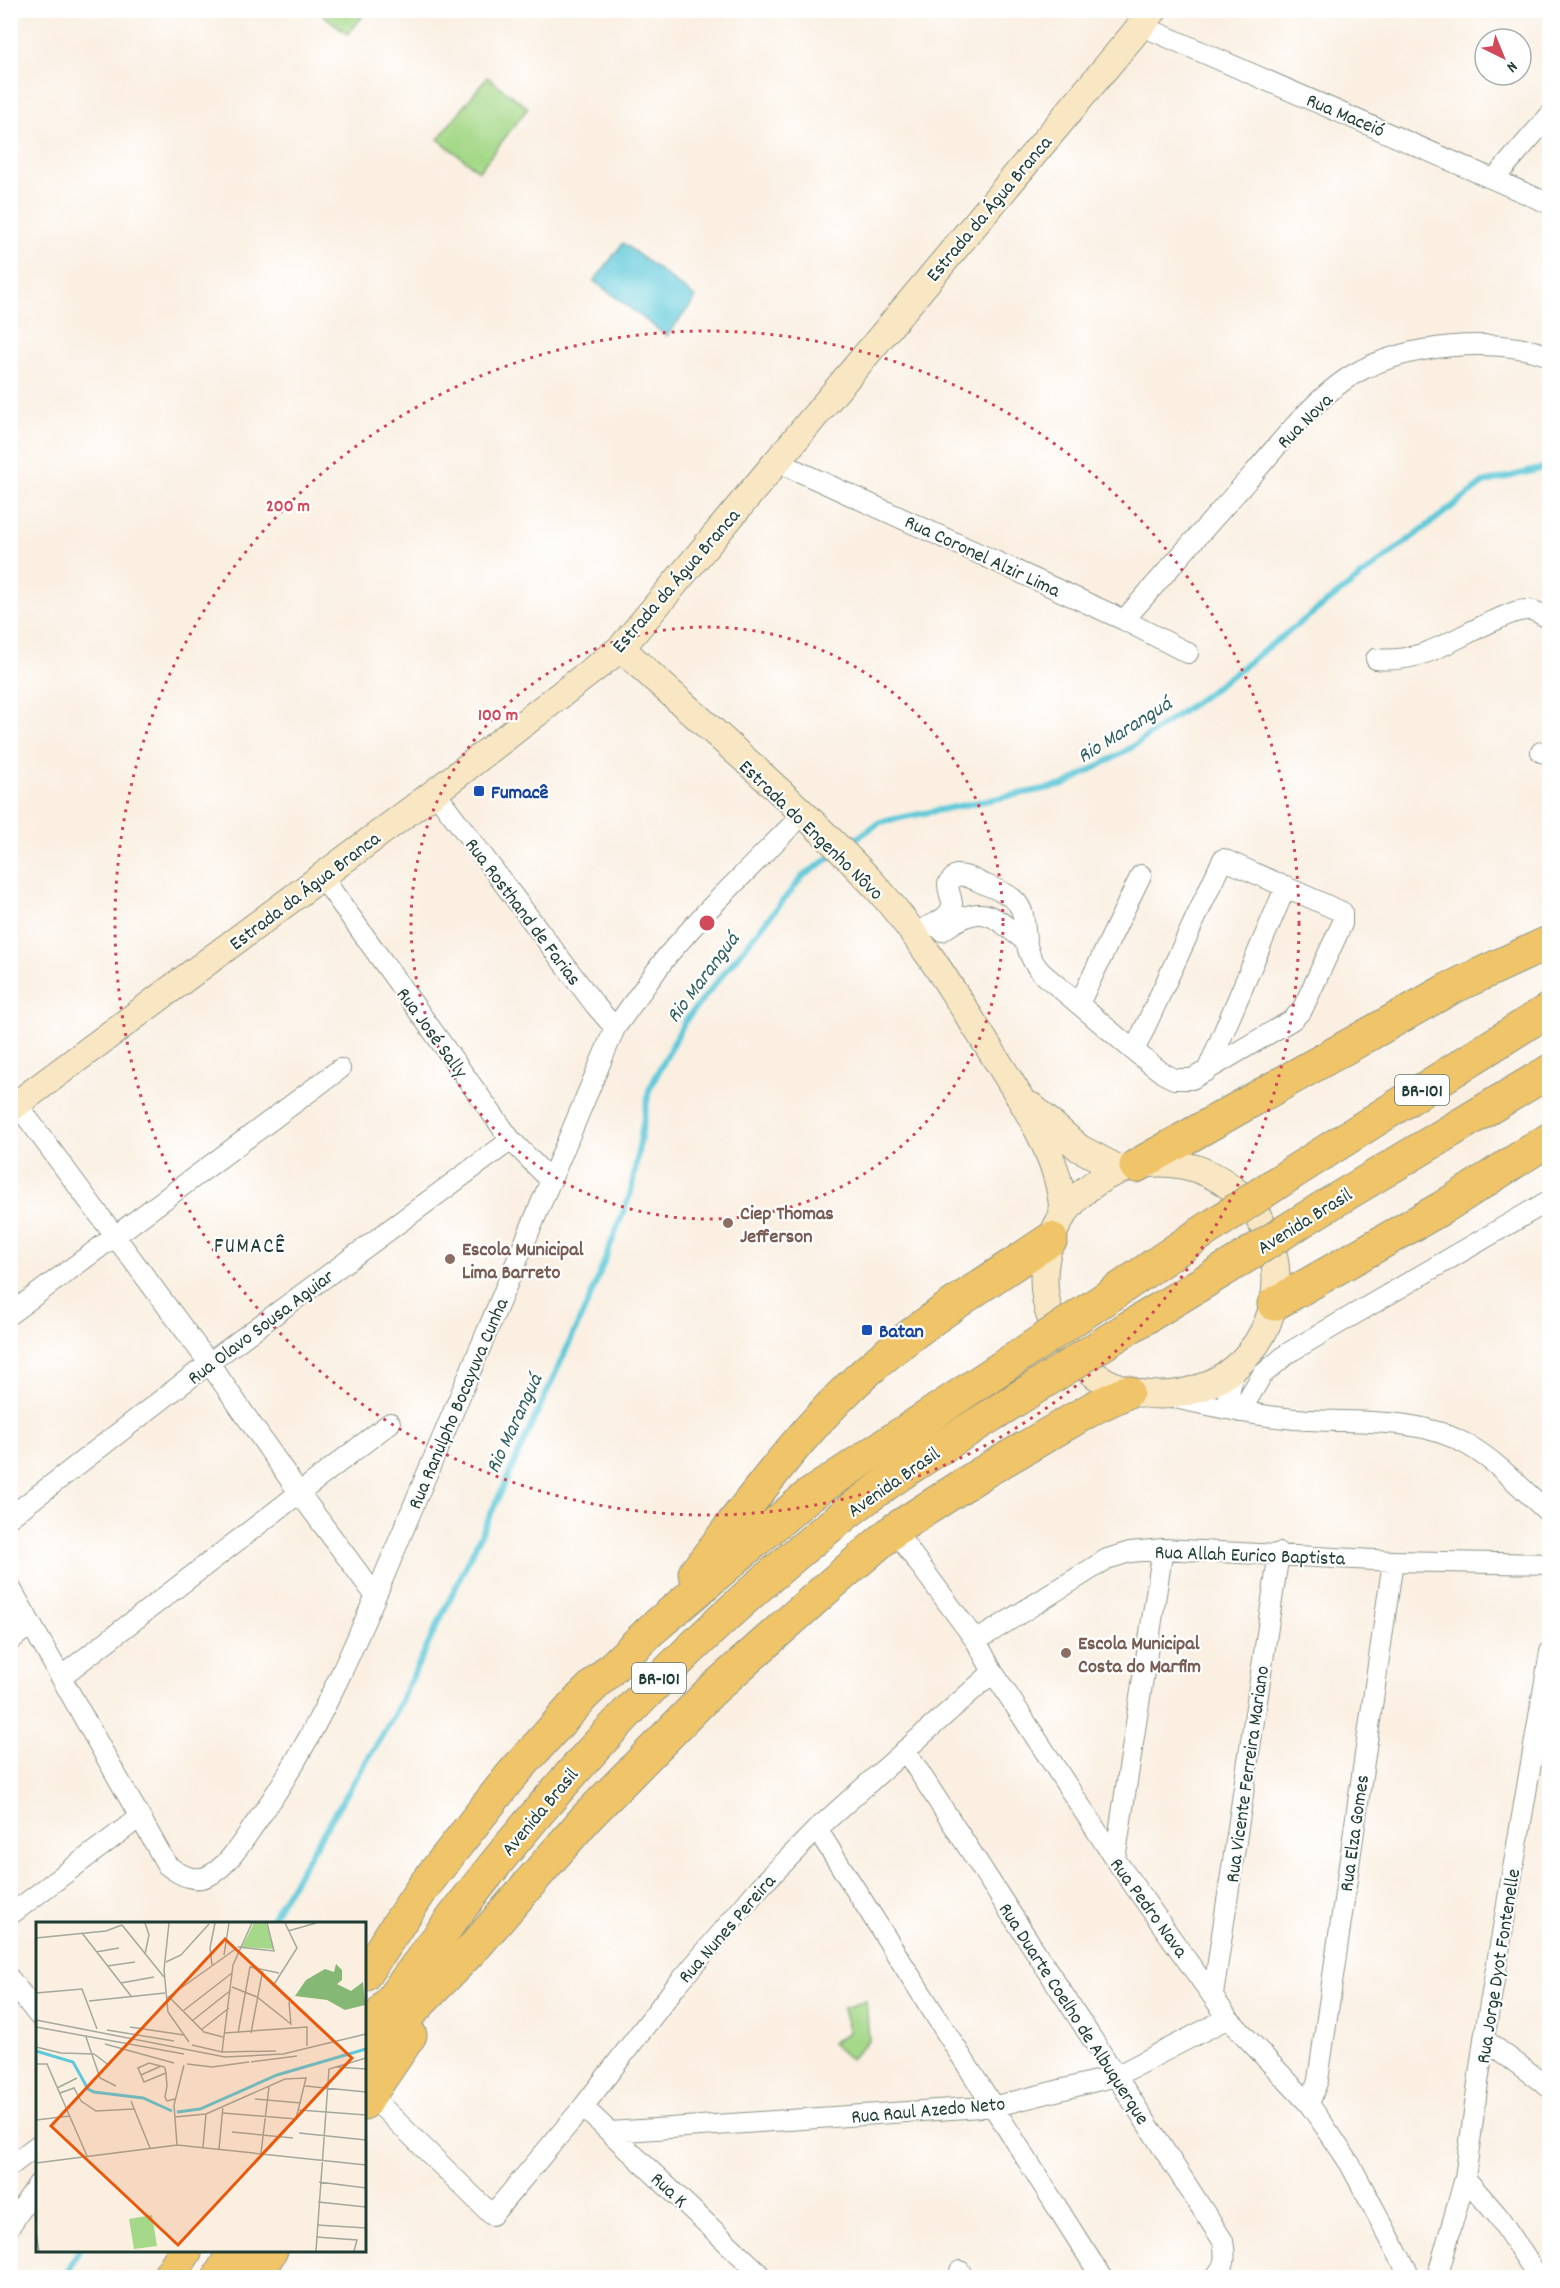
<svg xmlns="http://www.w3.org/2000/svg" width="1560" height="2288" font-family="Dekko,sans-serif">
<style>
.green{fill:#a5d888;stroke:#628a5e;stroke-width:1.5}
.water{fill:#5fc9d9;stroke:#3f8386;stroke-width:1.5}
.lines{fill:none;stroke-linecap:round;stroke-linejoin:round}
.stream{stroke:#5fc9d9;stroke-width:6}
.street-casing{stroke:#8c968a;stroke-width:22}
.secondary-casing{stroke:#8c968a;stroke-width:29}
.highway-casing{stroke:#8c968a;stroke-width:35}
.street{stroke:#fff;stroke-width:20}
.secondary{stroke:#f9e7c3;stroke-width:27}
.highway{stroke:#f0c469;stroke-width:33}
.highway-bridge-casing{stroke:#8c968a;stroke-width:35;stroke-linecap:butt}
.highway-bridge{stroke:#f0c469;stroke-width:33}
.ring{fill:none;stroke:#d1495b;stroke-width:3;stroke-dasharray:3 6}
.transit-dot{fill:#1a4fb4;stroke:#fff;stroke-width:2}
.education-dot{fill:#8d6e63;stroke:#fff;stroke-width:2}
.labels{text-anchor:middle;stroke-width:4.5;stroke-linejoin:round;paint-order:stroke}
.shield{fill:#fff;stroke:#627771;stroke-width:1.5}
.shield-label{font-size:18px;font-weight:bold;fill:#1f3d34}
.street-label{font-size:20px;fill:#1f3d34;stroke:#fff}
.transit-label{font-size:20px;font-weight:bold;fill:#164399;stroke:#fff;text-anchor:start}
.education-label{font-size:20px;font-weight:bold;fill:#785e54;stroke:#fff;text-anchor:start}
.water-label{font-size:21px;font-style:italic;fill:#2f605d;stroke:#fff}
.neighbourhood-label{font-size:21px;letter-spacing:1.5px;fill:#1f3d34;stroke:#fff}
.inset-river{fill:none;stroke:#5fc9d9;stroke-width:3}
.inset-road{fill:none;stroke:#a2a89c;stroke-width:1.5}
.view{fill:#e8590c;fill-opacity:0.15;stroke:#e8590c;stroke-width:3}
.inset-edge{fill:none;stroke:#1f3d34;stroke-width:3}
.centre{fill:#d1495b;stroke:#fff;stroke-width:3}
.ring-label{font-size:18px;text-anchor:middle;font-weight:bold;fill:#d1495b;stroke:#fff;stroke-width:4.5;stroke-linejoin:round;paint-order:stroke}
</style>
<rect width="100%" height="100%" fill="#fff"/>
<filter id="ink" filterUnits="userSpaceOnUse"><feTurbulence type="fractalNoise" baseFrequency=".0167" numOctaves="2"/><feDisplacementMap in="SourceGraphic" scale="12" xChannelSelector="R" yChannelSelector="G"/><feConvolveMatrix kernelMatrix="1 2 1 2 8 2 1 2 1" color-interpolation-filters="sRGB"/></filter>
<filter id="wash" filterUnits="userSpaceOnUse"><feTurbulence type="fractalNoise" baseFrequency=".008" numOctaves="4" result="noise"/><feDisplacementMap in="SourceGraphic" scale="24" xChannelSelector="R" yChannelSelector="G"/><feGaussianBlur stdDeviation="1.35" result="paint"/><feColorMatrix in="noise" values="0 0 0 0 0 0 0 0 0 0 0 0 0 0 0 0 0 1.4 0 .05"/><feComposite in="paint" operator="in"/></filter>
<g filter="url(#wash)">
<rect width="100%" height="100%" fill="#faefe1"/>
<path class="green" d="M318,11H367L348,34Z
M487,77L528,108L479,171L438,139Z
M866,2001L869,2040L850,2060L832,2043L849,2033L843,2008Z"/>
<path class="water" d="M623,243L696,298L667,336L594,281Z"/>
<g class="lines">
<path class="stream" d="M846,846L880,822L1064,785L1129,749L1207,694L1483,483L1544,468L1550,470
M268,1924L392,1719L488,1520L590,1298L631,1192L649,1090L685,1021L803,876L835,854
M64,2278L79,2250"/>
</g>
</g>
<g filter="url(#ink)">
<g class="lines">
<g class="street-casing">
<path id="street" d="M1142,26L1550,204
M1494,179L1550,115
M776,461L1124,620L1188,653
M1124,620C1167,571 1210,522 1254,473C1282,440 1317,396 1354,374C1406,344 1494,336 1550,356
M1376,659C1424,664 1456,636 1498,619C1507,615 1518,609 1529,610C1536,610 1543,616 1550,619
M1541,752L1550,754
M435,792L595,1005L615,1028
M322,877L511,1140L551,1181
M942,931C981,902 990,913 1025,941
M912,934C924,927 953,920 952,903C951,896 948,891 948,884L956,875C966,874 977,881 986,885C997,889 1012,895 1018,904C1031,922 1017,947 1042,973L1134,1051L1164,1074L1174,1079H1192L1292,1020L1302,1010L1342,924V912L1223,859L1134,1051
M1079,1004L1141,875
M1207,1071L1286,886
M17,1104L209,1363L300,1494L375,1595
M10,1314L340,1069
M1165,1396C1208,1405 1251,1415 1295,1419C1351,1424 1415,1415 1466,1444C1497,1461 1523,1490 1550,1514
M1225,1409L1235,1369
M1240,1412L1262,1375L1288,1353L1550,1200
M10,1517L209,1363L511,1140
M894,1530L976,1641L993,1672L1115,1859L1228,2018L1309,2104L1330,2134L1350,2164L1411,2278
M10,1587L167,1865C180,1875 195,1884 212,1874C231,1862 244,1839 257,1821C333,1715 383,1575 435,1455C495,1313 556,1171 615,1028L667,956L705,913L802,815
M10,1641L30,1625
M976,1641L1107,1559L1130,1552L1163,1549L1393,1561L1550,1564
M62,1676L390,1423
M905,1750L1223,2241C1226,2257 1226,2266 1214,2278
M817,1829L1102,2278
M1115,1859L1163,1549
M10,1915L140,1817
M10,1979L38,2015
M1213,1995L1279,1553
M1484,2039L1550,2088
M370,2095L492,2215L583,2107L676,1986L760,1887L817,1829L993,1672
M1309,2104L1318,2080L1393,1561
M583,2107L758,2272
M610,2132L996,2106L1116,2076L1228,2018
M10,2166L38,2145
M1465,2178L1498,2216L1539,2278
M10,2226L38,2184
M960,2271L963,2278
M1437,2278L1465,2178L1484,2039L1550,1652"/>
</g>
<g class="secondary-casing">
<path id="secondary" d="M621,648C706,726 797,802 876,887C923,939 960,1003 998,1062C1026,1107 1062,1161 1063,1215
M1031,1106L1079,1148L1121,1170
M10,1109L435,792L621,648L1154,10
M1044 1279a116 116 0 1 1 232 0a116 116 0 1 1-232 0Z"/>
</g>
<g class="highway-casing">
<path id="highway" d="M1136,1166L1449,989L1550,942
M1295,1171L1550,1009
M1321,1209L1550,1071
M1112,1294L1194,1238
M1274,1304L1442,1208L1550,1139
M1128,1328L1227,1268
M695,1573C749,1504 801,1430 866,1372C923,1321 988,1282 1051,1239
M364,1975L424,1886L510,1777L582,1697L650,1631L808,1496L1031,1348
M370,2031C395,1993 423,1958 450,1922C563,1773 691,1636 839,1519C898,1472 964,1433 1028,1392
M364,2060L477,1944L586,1818L710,1692L828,1587L894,1530L982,1473L1095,1407L1127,1392
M364,2103L410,2035
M168,2278L186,2250
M219,2278L235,2250
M254,2278L271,2250"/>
</g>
<use href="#street" class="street"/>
<use href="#secondary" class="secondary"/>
<use href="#highway" class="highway"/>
<g class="highway-bridge-casing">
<path id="highway-bridge" d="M1194,1238L1295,1171
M1227,1268L1321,1209
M1031,1348L1112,1294
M1028,1392L1128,1328"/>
</g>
<use href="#highway-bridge" class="highway-bridge"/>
</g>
</g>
<g class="ring">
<circle cx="707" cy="923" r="296"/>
<circle cx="707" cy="923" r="592"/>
</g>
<g class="transit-dot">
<rect x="473" y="785" width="12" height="12" rx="3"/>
<rect x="861" y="1324" width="12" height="12" rx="3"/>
</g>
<g class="education-dot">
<circle cx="728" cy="1223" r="6"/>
<circle cx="450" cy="1259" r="6"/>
<circle cx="1066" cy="1653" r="6"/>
</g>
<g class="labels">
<g class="shield">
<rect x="1395" y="1075" width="54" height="30" rx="4.5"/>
<rect x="632" y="1663" width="54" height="30" rx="4.5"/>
</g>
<g class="shield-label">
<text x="1422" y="1096">BR-101</text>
<text x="659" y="1684">BR-101</text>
</g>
<g class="street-label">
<text transform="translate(1346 114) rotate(23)" y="7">Rua Maceió</text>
<text transform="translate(988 208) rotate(-50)" y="7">Estrada da Água Branca</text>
<text transform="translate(1304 420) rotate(-45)" y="7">Rua Nova</text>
<text transform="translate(983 555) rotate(25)" y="7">Rua Coronel Alzir Lima</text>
<text transform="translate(675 580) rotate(-49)" y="7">Estrada da Água Branca</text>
<text transform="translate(812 829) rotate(44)" y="7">Estrada do Engenho Nôvo</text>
<text transform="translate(304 890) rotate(-37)" y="7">Estrada da Água Branca</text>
<text transform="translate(524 911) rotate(53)" y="7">Rua Rosthand de Farias</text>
<text transform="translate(433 1032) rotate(54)" y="7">Rua José Sally</text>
<text transform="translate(1304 1220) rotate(-32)" y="7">Avenida Brasil</text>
<text transform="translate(260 1326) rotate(-37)" y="7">Rua Olavo Sousa Aguiar</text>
<text transform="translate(457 1403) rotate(-67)" y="7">Rua Ranulpho Bocayuva Cunha</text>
<text transform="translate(893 1481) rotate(-35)" y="7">Avenida Brasil</text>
<text transform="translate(1250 1554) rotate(2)" y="7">Rua Allah Eurico Baptista</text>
<text transform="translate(1246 1774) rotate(-82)" y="7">Rua Vicente Ferreira Mariano</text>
<text transform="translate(539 1811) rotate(-50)" y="7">Avenida Brasil</text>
<text transform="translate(1353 1833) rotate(-82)" y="7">Rua Elza Gomes</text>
<text transform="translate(1150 1907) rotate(54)" y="7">Rua Pedro Nava</text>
<text transform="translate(726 1928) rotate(-49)" y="7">Rua Nunes Pereira</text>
<text transform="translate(1497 1966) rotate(-81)" y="7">Rua Jorge Dyot Fontenelle</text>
<text transform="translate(1075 2013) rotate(57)" y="7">Rua Duarte Coelho de Albuquerque</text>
<text transform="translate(928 2109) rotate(-5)" y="7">Rua Raul Azedo Neto</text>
<text transform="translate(670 2189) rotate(43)" y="7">Rua K</text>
</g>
<g class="transit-label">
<text x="491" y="798">Fumacê</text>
<text x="879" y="1337">Batan</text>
</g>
<g class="education-label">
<text x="740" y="1219">Ciep Thomas<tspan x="740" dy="23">Jefferson</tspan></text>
<text x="462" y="1255">Escola Municipal<tspan x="462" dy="23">Lima Barreto</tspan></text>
<text x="1078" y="1649">Escola Municipal<tspan x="1078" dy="23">Costa do Marfim</tspan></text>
</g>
<g class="water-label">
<text transform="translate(1124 729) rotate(-32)" y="7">Rio Maranguá</text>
<text transform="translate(702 977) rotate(-53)" y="7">Rio Maranguá</text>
<text transform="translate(513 1423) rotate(-65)" y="7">Rio Maranguá</text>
</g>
<g class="neighbourhood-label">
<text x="250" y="1252">FUMACÊ</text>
</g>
</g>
<g transform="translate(36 1922)">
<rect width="330" height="330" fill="#faefe1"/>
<path d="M218,1H230L238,27L206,25ZM116,293L121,324L98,327L93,297Z" fill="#a5d888"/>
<path d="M300,42L306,48V58L301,62L315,69L327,60L329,83L309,88L291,78L259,74L270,58L289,47L298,50Z" fill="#84b874"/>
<path class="inset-river" d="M0,129L37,140L52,167L58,170L107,176L136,189M141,190L164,187L241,153L330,127"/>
<path class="inset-road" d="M133,1L128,48L132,90L153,120M86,3L128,55M252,9L280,1M46,11L95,74M0,16L70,9L86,3M202,25L238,29L231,1M60,30L83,26M109,32L113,13L109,1M188,33L193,1M130,40L145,33L173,2M176,43L174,26L179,1M71,44L99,40M85,61L118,55M237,64L261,26L249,1M196,65L221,75L255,102M0,71L46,67L61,107M131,76L201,26M134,76L168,110L187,115M53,79L129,71M253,80L255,103M147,89L196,51M0,98L189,135L247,132L330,112M156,99L195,68M0,105L148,132M94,105L148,113M71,108L138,119M165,108L193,86M188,111L271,105V124M202,111L214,45L243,51M215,111L227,47M50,115L64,156L80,164M69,122L138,141M156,123L186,130L240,129M0,125L25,131L58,132L74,144M186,130L197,43L216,1M215,140L261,134M0,142H11L51,234M151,142L176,145L213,140M301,145L330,147M130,151L108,160L102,146L113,141L128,145L129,146L130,151L131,164L129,175L131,179L139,177M105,153L125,144M269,164L330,170M21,166L41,156M24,171L38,166L45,179L60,189L98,187M219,177L265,181M95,179L114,226M263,188L330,193M139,195L170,192L249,157L270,156L260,197L187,191M0,198L34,194M196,210L257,216M263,211L330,218M141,223L330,243M167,225L170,192M183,227L187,184M225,231L233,165M0,241L141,223L138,183L148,143M283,260L330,266M282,280L330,285M281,303L330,306M0,310L3,329M280,315L321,318L318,329M280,329L293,147L330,136"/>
<path class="view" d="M189,17L316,136L142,323L15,204Z"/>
<rect width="330" height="330" class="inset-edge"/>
</g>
<circle cx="707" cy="923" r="9" class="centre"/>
<g class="ring-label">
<text x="288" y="511">200 m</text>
<text x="498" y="720">100 m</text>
</g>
<rect width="1560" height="2288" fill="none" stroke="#fff" stroke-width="36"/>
<g transform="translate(1503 57) rotate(137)"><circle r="28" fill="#ffffff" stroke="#a5b1ae" stroke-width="1.5"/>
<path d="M0-4.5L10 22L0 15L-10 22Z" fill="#d1495b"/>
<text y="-9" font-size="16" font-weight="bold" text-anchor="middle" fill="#1f3d34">N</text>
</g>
</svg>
